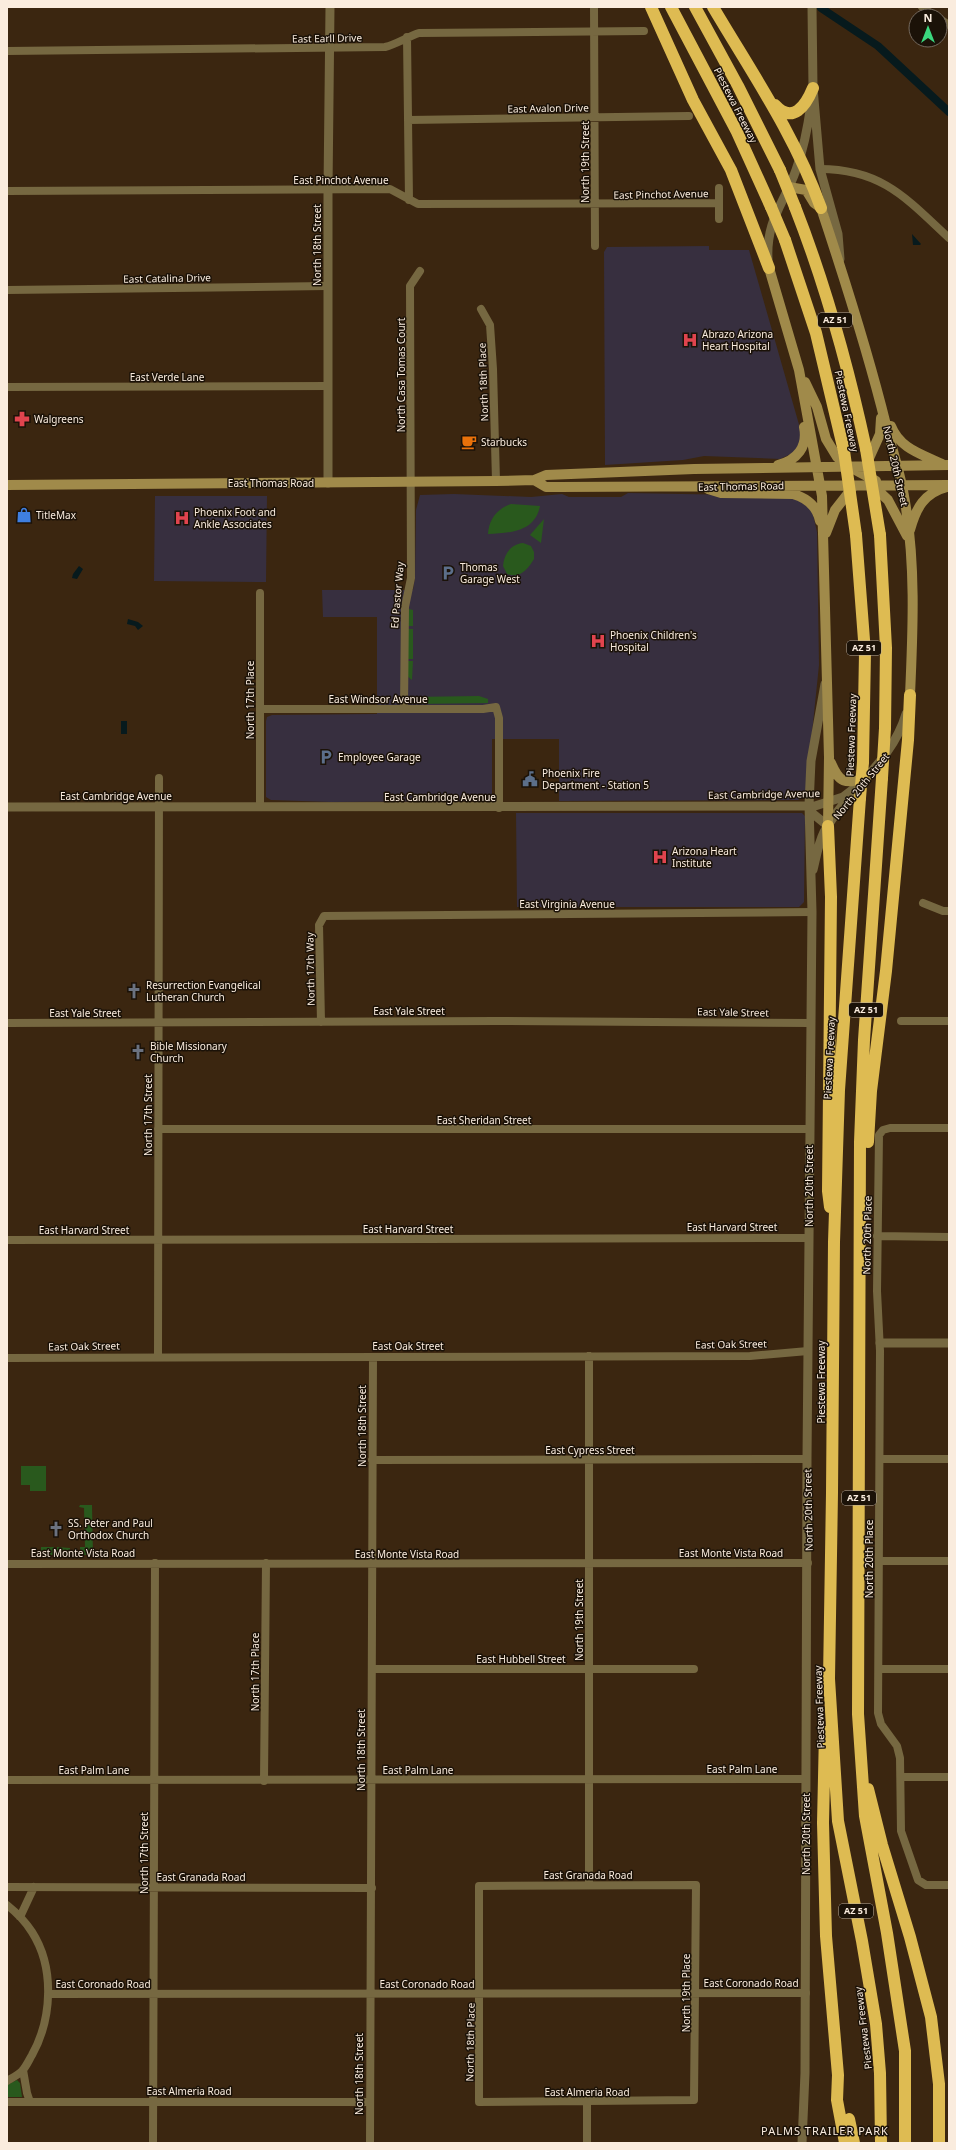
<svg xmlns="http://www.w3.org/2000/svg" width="956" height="2150" font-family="'Noto Sans',sans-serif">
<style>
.medical{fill:#372f3f}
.green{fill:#29591d}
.water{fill:#071a1d}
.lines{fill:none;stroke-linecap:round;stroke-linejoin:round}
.canal{stroke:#071a1d;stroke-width:8}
.minor{stroke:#766841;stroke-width:8}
.tertiary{stroke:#766841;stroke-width:9}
.secondary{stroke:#a08a4a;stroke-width:10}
.motorway{stroke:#debb52;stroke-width:12}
.motorway-bridge{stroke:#debb52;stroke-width:12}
.labels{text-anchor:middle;stroke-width:3;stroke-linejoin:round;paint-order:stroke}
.shield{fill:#1b1208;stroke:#b7ab9e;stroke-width:1}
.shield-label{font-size:9px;font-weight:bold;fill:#faecde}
.street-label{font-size:10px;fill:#faecde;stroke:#1b1208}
.poi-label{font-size:10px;fill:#faecde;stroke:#1b1208;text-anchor:start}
.neighbourhood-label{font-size:11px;letter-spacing:1px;fill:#faecde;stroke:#1b1208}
</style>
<rect width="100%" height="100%" fill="#3b2610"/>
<path class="medical" d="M709,246V250H749L800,428V442L795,452L780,459L704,456L683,460L605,465L604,252L607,247Z
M628,493L793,496L812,510L817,532L819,665L806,791L802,798L798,800L559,801V739H492V797L487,801L331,802L271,800L266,797V721L267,717L272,715L377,714V617H323L322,590H413L415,577L416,510L420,495L454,494L531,497L562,494L569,497H621Z
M155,496H267L266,582L154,581Z
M516,813H802L805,816L804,902L799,907H517Z"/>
<path class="green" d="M511,504L540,506C535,532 510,533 488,534C489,519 497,509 511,504Z
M544,519L541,543L530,535Z
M523,543L531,546L534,552V559C528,569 520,579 507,574L503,566C504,554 511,544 523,543Z
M409,609L413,610V626H407Z
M407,629H413V659H407Z
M407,661H413L412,680L407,676Z
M479,696L488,699V703L412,704L408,701V698L411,697Z
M21,1466H46V1491H30V1485H21Z
M80,1505H92L93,1555H80V1547H85L84,1508L79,1507Z
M41,1547H54V1555H41Z
M57,1547L70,1548V1555H57Z
M17,2080L20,2083L22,2097H7V2085Z"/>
<path class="water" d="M912,234L921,244L920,245H913Z
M79,566L83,569L77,579L72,578L73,574Z
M128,619L138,622L143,626L138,630L135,626L127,624Z
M121,721H127V734H121Z"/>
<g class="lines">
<path class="canal" d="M821,8L878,46L949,112"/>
<path class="minor" d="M594,7L595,246
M922,7L935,16
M940,19L949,25
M407,37L409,200
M7,51L385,47C397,44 407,37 419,33L644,31
M408,120L689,116
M820,169C882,169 907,199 949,238
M719,188V219
M7,191L390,189L418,204L719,203
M7,290L327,286
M481,309L490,325L493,369L496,481
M7,387L328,386
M260,593V806
M260,709H483L496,707L499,718V808
M404,709L405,607L411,578L410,286L420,271
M923,903L943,911H949
M901,1021H949
M321,1022L319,925L324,916L812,912
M7,1023L496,1021L811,1023
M949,1128H890L883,1130L879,1135L877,1291L880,1351L878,1713L881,1724L897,1746L900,1758L901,1831L918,1880L926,1885H949
M158,1129H810
M877,1236L949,1237
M7,1240L809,1238
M158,1356L159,778
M7,1358L750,1356L808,1351
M880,1459H949
M372,1460L807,1459
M879,1561H949
M7,1564L808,1563
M372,1669H694
M879,1669H949
M902,1777H949
M7,1780L806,1779
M264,1781L266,1563
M589,1885V1356
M696,1885L694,2100L479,2102V1886Z
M7,1887L372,1888
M7,1905C17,1913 25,1921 32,1932C55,1968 52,2019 32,2055C29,2060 26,2067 22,2071C18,2075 12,2078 7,2081
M20,1917L34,1887
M48,1994L806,1993
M23,2070L27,2093L30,2102
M7,2102H370
M587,2102V2143
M153,2143L155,1563
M370,2143L373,1357"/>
<path class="tertiary" d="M812,7L813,88L820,169L838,234L840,259
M768,259C766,220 784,204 796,170C804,148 808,126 811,104
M328,483V189L330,7
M809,806L812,813L828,826
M7,807L815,806L843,797L865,780
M813,870C816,858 818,844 824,832C848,789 892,762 906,714
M880,1343H949
M802,2143L805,2073L807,1459L812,912L809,805L811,761L825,684"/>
<path class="secondary" d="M789,187L806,190L814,203L821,208C845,280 868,352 886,425C892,449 900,472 904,496C916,562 913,629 910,695
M769,268L799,370L822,496L829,757L828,826
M805,382L817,407L826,439L837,457L850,467L876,481
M891,426C900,449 922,454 942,464
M778,465C797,460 808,447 804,427
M866,465L880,434L881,418
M534,480L546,487H559L949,485
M871,484L888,500L907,536
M7,485L496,481L534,480L546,475L694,469L949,465
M708,489L721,493L793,494C807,498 817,506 820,521
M910,530C916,508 924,493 947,487
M826,533L835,510L853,487
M831,763C840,784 844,783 866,779"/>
<path class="motorway" d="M651,7L693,100L731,170L769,268
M671,7L737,132L771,207
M695,7L738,86L780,170
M713,7C752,73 795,135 821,208
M775,105C793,125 806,105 813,88
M795,207C826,286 848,366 866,449
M785,240L816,333L844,451
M856,535L865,653L863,762
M880,535L886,648L885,728
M882,778L864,1040L860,1142L858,1714L865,1816L887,1933L905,2051V2143
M860,798L839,1090L834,1242L832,1493L829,1679L838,1821L862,1941L876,2024L880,2073L881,2143
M828,826L831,897L828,1191L830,1207
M868,1142L871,1091L886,971L908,740L910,695
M825,1732L823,1823L826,1936L838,2075L837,2100L845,2143
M868,1789L882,1845L910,1937L931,2017L939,2084V2143
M849,2119L854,2143"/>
<path class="motorway-bridge" d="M780,170L795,207
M771,207L785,240
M866,449L880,535
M844,451L856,535
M882,778L885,728
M860,798L863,762"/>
</g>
<defs>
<g id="hospital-bare" transform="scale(1.2)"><path d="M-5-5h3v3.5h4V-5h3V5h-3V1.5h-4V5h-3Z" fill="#e0444e" stroke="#1b1208" stroke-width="2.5" paint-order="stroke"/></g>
<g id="pharmacy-bare" transform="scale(1.2)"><path d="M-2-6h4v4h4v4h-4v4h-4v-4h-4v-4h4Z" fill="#e0444e" stroke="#1b1208" stroke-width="2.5" paint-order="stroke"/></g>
<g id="cafe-bare" transform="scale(1.2)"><path d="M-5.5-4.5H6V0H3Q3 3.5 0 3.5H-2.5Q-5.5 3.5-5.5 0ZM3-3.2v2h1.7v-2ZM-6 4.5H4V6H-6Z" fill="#e8710a" stroke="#1b1208" stroke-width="2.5" paint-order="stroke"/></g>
<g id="shop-bare" transform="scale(1.2)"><path d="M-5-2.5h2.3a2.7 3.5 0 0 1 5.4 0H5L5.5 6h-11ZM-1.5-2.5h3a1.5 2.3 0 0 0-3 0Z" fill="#3f7fe0" stroke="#1b1208" stroke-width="2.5" paint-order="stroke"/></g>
<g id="parking-bare" transform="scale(1.2)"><path d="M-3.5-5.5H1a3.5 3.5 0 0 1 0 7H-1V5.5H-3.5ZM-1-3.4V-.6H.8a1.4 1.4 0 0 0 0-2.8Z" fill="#5c6f8a" stroke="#1b1208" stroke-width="2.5" paint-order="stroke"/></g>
<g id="civic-bare" transform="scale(1.2)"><path d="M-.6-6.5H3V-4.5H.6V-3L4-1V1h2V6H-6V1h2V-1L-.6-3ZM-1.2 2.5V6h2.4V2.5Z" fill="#5c6f8a" stroke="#1b1208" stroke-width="2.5" paint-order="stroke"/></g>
<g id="church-bare" transform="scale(1.2)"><path d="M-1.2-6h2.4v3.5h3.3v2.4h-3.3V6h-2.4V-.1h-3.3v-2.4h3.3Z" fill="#6b7280" stroke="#1b1208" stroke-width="2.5" paint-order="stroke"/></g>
</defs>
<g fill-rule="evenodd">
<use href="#hospital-bare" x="690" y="340"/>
<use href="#pharmacy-bare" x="22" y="419"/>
<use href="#cafe-bare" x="469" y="442"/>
<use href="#shop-bare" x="24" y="515"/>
<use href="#hospital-bare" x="182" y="518"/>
<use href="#parking-bare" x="448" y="573"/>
<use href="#hospital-bare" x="598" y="641"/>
<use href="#parking-bare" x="326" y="757"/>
<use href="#civic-bare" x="530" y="779"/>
<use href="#hospital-bare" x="660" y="857"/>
<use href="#church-bare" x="134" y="991"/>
<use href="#church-bare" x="138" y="1052"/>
<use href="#church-bare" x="56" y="1529"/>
</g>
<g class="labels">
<g class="shield">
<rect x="818" y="313" width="34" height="14" rx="3"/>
<rect x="847" y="641" width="34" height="14" rx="3"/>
<rect x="849" y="1003" width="34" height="14" rx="3"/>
<rect x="842" y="1491" width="34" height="14" rx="3"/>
<rect x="839" y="1904" width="34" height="14" rx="3"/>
</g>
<g class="shield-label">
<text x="835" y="323">AZ 51</text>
<text x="864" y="651">AZ 51</text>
<text x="866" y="1013">AZ 51</text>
<text x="859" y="1501">AZ 51</text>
<text x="856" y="1914">AZ 51</text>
</g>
<g class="street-label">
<text transform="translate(327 38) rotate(-1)" y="4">East Earll Drive</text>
<text transform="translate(736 105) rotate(63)" y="4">Piestewa Freeway</text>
<text transform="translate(548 108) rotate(-1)" y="4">East Avalon Drive</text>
<text transform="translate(585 162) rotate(-90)" y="4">North 19th Street</text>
<text x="341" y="184">East Pinchot Avenue</text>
<text transform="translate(661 194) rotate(-1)" y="4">East Pinchot Avenue</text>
<text transform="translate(317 245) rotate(-90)" y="4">North 18th Street</text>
<text transform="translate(167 278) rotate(-1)" y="4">East Catalina Drive</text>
<text transform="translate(401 375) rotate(-90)" y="4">North Casa Tomas Court</text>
<text x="167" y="381">East Verde Lane</text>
<text transform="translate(483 382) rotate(-92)" y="4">North 18th Place</text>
<text transform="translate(847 411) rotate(78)" y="4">Piestewa Freeway</text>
<text transform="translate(896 466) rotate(77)" y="4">North 20th Street</text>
<text x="271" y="487">East Thomas Road</text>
<text transform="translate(741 486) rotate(-1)" y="4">East Thomas Road</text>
<text transform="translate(397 595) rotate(-85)" y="4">Ed Pastor Way</text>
<text x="378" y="703">East Windsor Avenue</text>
<text transform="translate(250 700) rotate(-90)" y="4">North 17th Place</text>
<text transform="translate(851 735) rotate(-88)" y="4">Piestewa Freeway</text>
<text transform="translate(861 786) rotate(-51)" y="4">North 20th Street</text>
<text transform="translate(764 794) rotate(-1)" y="4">East Cambridge Avenue</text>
<text x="116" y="800">East Cambridge Avenue</text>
<text x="440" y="801">East Cambridge Avenue</text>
<text x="567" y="908">East Virginia Avenue</text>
<text transform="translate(310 969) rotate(-91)" y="4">North 17th Way</text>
<text x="409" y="1015">East Yale Street</text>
<text transform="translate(733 1012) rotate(1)" y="4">East Yale Street</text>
<text x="85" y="1017">East Yale Street</text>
<text transform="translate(829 1058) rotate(-87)" y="4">Piestewa Freeway</text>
<text transform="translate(148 1115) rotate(-90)" y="4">North 17th Street</text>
<text x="484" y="1124">East Sheridan Street</text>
<text transform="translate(809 1186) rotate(-90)" y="4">North 20th Street</text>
<text x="732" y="1231">East Harvard Street</text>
<text x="408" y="1233">East Harvard Street</text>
<text x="84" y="1234">East Harvard Street</text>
<text transform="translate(867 1235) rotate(-89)" y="4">North 20th Place</text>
<text transform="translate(731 1344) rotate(-1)" y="4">East Oak Street</text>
<text transform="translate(84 1346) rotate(-1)" y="4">East Oak Street</text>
<text x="408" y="1350">East Oak Street</text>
<text transform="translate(821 1382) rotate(-90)" y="4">Piestewa Freeway</text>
<text transform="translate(362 1426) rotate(-90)" y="4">North 18th Street</text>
<text x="590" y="1454">East Cypress Street</text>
<text transform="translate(808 1510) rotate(-91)" y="4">North 20th Street</text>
<text x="83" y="1557">East Monte Vista Road</text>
<text x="731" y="1557">East Monte Vista Road</text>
<text x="407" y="1558">East Monte Vista Road</text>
<text transform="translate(869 1559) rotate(-90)" y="4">North 20th Place</text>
<text transform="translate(579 1620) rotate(-90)" y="4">North 19th Street</text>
<text x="521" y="1663">East Hubbell Street</text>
<text transform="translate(255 1672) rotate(-90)" y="4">North 17th Place</text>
<text transform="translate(819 1707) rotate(-92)" y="4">Piestewa Freeway</text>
<text transform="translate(361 1750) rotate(-90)" y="4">North 18th Street</text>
<text x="742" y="1773">East Palm Lane</text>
<text x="94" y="1774">East Palm Lane</text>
<text x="418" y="1774">East Palm Lane</text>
<text transform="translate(806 1834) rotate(-90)" y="4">North 20th Street</text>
<text transform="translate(144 1853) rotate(-90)" y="4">North 17th Street</text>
<text x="588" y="1879">East Granada Road</text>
<text x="201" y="1881">East Granada Road</text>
<text x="751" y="1987">East Coronado Road</text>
<text x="103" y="1988">East Coronado Road</text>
<text x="427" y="1988">East Coronado Road</text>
<text transform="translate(686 1993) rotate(-90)" y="4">North 19th Place</text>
<text transform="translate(863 2028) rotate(-97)" y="4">Piestewa Freeway</text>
<text transform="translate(470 2042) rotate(-89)" y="4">North 18th Place</text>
<text transform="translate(359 2074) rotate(-90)" y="4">North 18th Street</text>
<text x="189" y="2095">East Almeria Road</text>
<text x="587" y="2096">East Almeria Road</text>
</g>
<g class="poi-label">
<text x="702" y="338">Abrazo Arizona<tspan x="702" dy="12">Heart Hospital</tspan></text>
<text x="34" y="423">Walgreens</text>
<text x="481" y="446">Starbucks</text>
<text x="194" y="516">Phoenix Foot and<tspan x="194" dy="12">Ankle Associates</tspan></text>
<text x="36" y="519">TitleMax</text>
<text x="460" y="571">Thomas<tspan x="460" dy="12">Garage West</tspan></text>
<text x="610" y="639">Phoenix Children's<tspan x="610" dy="12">Hospital</tspan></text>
<text x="338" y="761">Employee Garage</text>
<text x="542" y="777">Phoenix Fire<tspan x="542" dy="12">Department - Station 5</tspan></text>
<text x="672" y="855">Arizona Heart<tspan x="672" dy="12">Institute</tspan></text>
<text x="146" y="989">Resurrection Evangelical<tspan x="146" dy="12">Lutheran Church</tspan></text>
<text x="150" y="1050">Bible Missionary<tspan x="150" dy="12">Church</tspan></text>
<text x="68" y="1527">SS. Peter and Paul<tspan x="68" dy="12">Orthodox Church</tspan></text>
</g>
<g class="neighbourhood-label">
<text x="825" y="2135">PALMS TRAILER PARK</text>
</g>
</g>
<rect width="956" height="2150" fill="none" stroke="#faecde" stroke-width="16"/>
<g transform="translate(928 28)"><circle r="19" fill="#1b1208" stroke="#74695e"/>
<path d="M0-3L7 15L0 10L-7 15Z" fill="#3bd77e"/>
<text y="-6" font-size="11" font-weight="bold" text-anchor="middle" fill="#faecde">N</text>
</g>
</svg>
